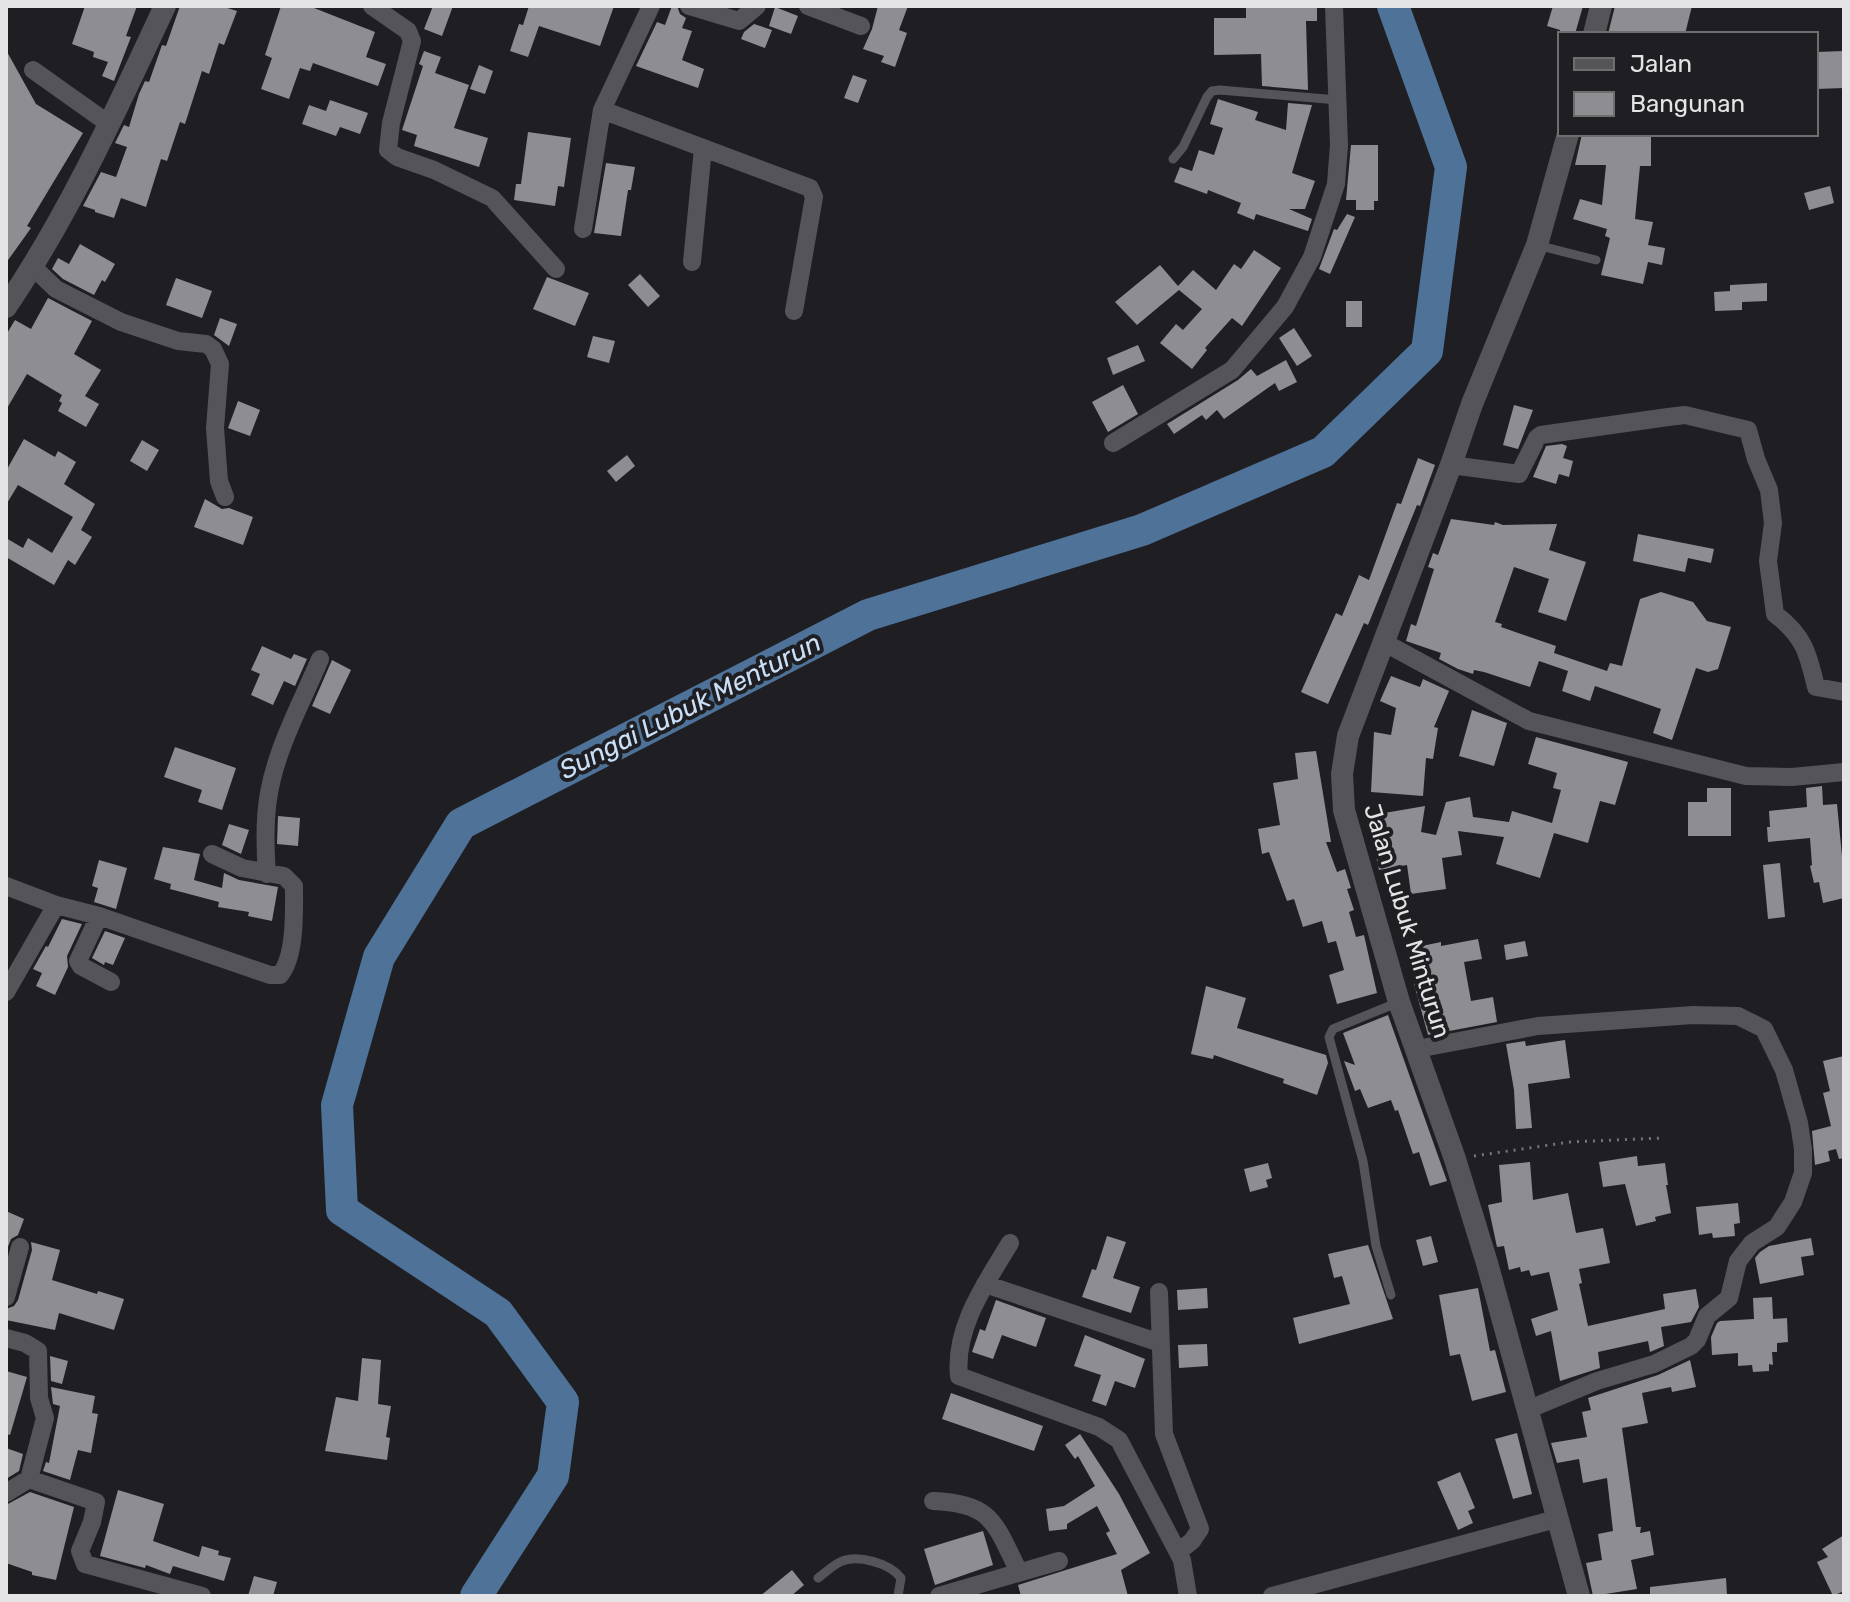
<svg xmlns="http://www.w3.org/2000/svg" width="1850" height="1602" font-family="Rubik,sans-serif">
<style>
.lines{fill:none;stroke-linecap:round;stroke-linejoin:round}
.river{stroke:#4e7298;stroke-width:32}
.building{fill:#8d8d92}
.path{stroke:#767679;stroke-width:3;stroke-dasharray:2 6;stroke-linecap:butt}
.service{stroke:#555559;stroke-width:9}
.minor{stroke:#555559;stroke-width:18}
.tertiary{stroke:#555559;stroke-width:22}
.labels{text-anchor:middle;stroke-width:8;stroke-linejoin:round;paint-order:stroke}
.street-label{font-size:24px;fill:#e4e4e7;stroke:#1f1f23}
.water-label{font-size:26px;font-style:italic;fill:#cae0f8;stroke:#1f1f23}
</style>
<rect width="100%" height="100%" fill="#1f1f23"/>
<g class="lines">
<path class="river" d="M476,1596L553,1476L563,1402L498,1313L342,1210L337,1105L379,957L461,824L868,615L1142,530L1323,452L1427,351L1451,167L1393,6"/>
</g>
<path class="building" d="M85,6H137L126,36L131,37L114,81L102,76L108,62L93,57L94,52L72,44Z
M180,6H221L237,11L224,45L219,43L209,74L202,71L185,124L180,122L167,161L161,159L146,207L121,198L114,218L95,212V210L83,206L101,172L116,177L127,147L115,143L124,125L129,127L139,94L145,81L149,82L162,45L166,46Z
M281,6H309L375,32L366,57L386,64L378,86L313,63L310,71L300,68L289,99L261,89L272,58L265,55Z
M433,6H453L442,36L424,29Z
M529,6H614L600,46L539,26L528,57L510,51L519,24L523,25Z
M672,6H677L680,14L686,18L682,28L692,31L682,60L704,69L698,88L636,66L657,22L665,25Z
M878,6H908L899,30L907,33L895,67L881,62L884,56L863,49L872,29Z
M1246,6H1317V21H1306L1308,90L1262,86L1261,54L1214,55V18H1246Z
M1553,6H1583L1575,34H1560V30L1547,26Z
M1615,6H1692L1685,34H1640L1629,31L1628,34H1608Z
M775,7L798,16L791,34L769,26Z
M754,24L772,30L765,48L741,39L744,32Z
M6,50L36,104L83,133L27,226L31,228L6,263Z
M424,51L441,57L435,73L469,85L454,128L488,138L479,167L414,146L417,135L402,130L423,66L419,64Z
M1844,51V88L1816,89V52Z
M479,65L493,71L485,94L470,89Z
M853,75L867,80L858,103L844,98Z
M1218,99L1258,112L1255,120L1286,130L1288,103L1312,105L1292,173L1315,181L1305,209H1289L1312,219L1308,231L1256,214L1254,220L1237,213L1241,203L1208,190L1207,194L1174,182L1180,167L1192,171L1199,150L1214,155L1223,128L1210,124Z
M330,100L368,113L360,134L340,127L336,136L302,124L309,105L326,111Z
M528,132L571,138L564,187L558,186L555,206L514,200L516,184H521Z
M1582,134H1651V166H1640L1635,219L1653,222L1648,245L1665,248L1662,265L1648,262L1643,284L1601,275L1610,238L1605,236L1607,229L1573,219L1580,199L1602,205L1606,165H1575Z
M1351,145H1378V201H1374V210H1356V200H1346Z
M606,163L635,167L631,190H628L621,236L594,233Z
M1830,186L1834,203L1809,210L1804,193Z
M1347,214L1355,217L1330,274L1319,269L1334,229L1337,230Z
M80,244L115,264L105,282L102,280L94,295L63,279L52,269L58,258L69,264Z
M1254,250L1281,268L1242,326L1232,318L1205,348L1207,350L1192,369L1160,343L1176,324L1183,330L1202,309L1179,290L1137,325L1115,302L1160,265L1178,286L1193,270L1216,290L1234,264L1241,269Z
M640,274L660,296L648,307L628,285Z
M547,277L589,293L575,326L533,309Z
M176,278L212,291L202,318L166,305Z
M1767,283V301L1742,302V310L1715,311L1714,292L1730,291V285Z
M48,298L92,321L74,354L101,370L85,396L99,404L86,427L58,411L62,403L59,401L62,395L27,374L6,410V335L15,320L31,329Z
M1346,301H1362V327H1346Z
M220,318L237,324L229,346L214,335Z
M1294,328L1312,356L1297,366L1279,338Z
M593,336L615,341L609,363L587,357Z
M1138,345L1145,361L1113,375L1107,358Z
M1286,360L1297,382L1279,391L1275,383L1224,419L1217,410L1206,420L1202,415L1174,434L1167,424L1238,380L1251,369L1257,376Z
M1123,385L1138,414L1108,432L1092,402Z
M238,401L260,410L250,436L228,428Z
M1514,405L1533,410L1518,449L1503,445Z
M24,439L55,457L58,451L76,462L64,484L95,504L81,530L92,537L75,565L68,560L54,585L6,557V538L23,548L28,538L52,553L73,517L18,485L6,505V471Z
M142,440L159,450L147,471L130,461Z
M1562,444L1567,446L1563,458L1573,461L1569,477L1559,474L1556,484L1533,477L1546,446Z
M627,455L635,466L616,482L607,471Z
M1418,458L1435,465L1420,506L1417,505L1368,625L1364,623L1328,704L1301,692L1336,613L1342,616L1359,575L1369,580L1397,503L1401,504Z
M205,499L222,509L229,508L253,517L243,545L194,527Z
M1451,519L1494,525L1495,522L1503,525L1557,524L1549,550L1586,562L1566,621L1538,612L1549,579L1514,567L1495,622L1502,624L1501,627L1556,646L1554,653L1607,671L1610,663L1622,666L1640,599L1661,592L1693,602L1707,621L1731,627L1718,669L1708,672L1696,668L1672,740L1653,733L1661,709L1595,686L1590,701L1562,691L1568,671L1539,661L1530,687L1484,672L1474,670L1473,674L1458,669L1439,659L1441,653L1406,641L1411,624L1416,626L1434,569L1428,567L1433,553L1438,555Z
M1638,534L1714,549L1711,563L1688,558L1685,572L1633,561Z
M262,646L291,659L294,654L307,659L295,686L284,681L273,705L251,695L260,674L251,670Z
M332,660L351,670L330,714L312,706Z
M1391,676L1420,687L1423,679L1449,691L1434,727L1438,728L1433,759L1426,758L1423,796L1371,792L1374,732L1391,735L1396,708L1380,701Z
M1472,710L1507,723L1494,766L1459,756Z
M1536,737L1628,762L1615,805L1600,801L1588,843L1554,833L1540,878L1496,864L1504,837L1458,831L1462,855L1442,858L1446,889L1411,894L1407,865L1379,870L1376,856L1390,853L1385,827L1370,830L1367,816L1425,806L1421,832L1436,835L1446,802L1470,797L1473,817L1509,822L1512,811L1552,823L1561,790L1553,788L1557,773L1528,764Z
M175,747L236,768L222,810L198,802L202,790L164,777Z
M1316,751L1331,842H1326L1337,872L1345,869L1351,888L1347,889L1354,910L1349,912L1356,937L1364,935L1377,993L1337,1004L1329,975L1344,970L1336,941L1328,943L1322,921L1303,927L1294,899L1287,901L1269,852L1262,854L1258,829L1280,825L1273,783L1298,779L1295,753Z
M1822,786L1823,805L1837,804L1844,877V898L1823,903L1819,882L1814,883L1810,866L1812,865L1810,838L1768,842L1767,827H1770L1769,811L1807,807L1806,788Z
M1707,788H1731V836H1688V802H1707Z
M278,816L300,818L298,846L277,844Z
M229,824L249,830L241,854L222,845Z
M163,847L200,854L194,880L222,888L224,873L239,880L278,887L272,921L248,916L249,912L218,907L219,902L170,889L171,884L154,879Z
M99,860L127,868L116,909L94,902L98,888L92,886Z
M1780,863L1785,917L1768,919L1763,865Z
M62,919L82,924L67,956L68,967L55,995L36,986L42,973L33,969L46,946L48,947Z
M105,931L125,938L113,965L105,962L104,965L92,958Z
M1478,939L1482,959L1464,962L1471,1001L1493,997L1497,1022L1428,1035L1414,984L1423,982L1417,947L1441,942V946Z
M1525,941L1528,956L1506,960L1504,945Z
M1206,986L1246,998L1237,1028L1326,1055L1328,1063L1317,1095L1283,1083L1284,1079L1214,1055L1213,1059L1191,1054Z
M1388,1015L1447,1181L1430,1186L1419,1152L1413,1154L1398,1110L1395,1111L1391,1100L1368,1108L1360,1089L1355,1091L1344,1061L1355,1065L1343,1033Z
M1565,1040L1570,1078L1528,1084L1532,1128L1516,1129L1514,1090L1506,1044L1525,1041L1526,1046Z
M1844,1056V1158L1839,1159L1836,1149L1828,1151L1830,1161L1815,1165L1812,1131L1831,1126L1823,1093L1830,1091L1823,1061Z
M1637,1156L1638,1166L1665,1163L1668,1185H1666L1671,1213L1655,1217L1656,1221L1636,1226L1625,1184L1603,1187L1599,1162Z
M1530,1162L1533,1200L1568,1193L1576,1233L1603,1228L1610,1263L1579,1269L1582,1283L1579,1284L1588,1326L1665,1309L1663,1294L1696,1289L1699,1307L1691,1322L1661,1327L1664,1346L1650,1352L1648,1341L1598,1352L1600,1368L1560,1381L1551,1331L1536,1336L1531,1319L1558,1310L1549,1272L1531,1276L1529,1270L1521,1272L1520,1267L1509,1270L1504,1246L1497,1247L1488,1205L1502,1202L1499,1165Z
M1268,1163L1272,1178L1266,1180L1268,1187L1250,1192L1244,1169Z
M1738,1203L1740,1223L1734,1224L1735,1236L1713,1238L1712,1233L1699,1235L1696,1207Z
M6,1211L24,1219L18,1235L11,1239L6,1252Z
M1107,1236L1126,1242L1113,1278L1140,1287L1131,1313L1082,1297L1092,1269L1096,1270Z
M1431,1236L1438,1262L1423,1266L1416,1240Z
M1811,1238L1814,1255L1801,1257L1804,1275L1760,1284L1755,1258L1760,1252L1769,1246Z
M31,1242L60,1250L52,1280L97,1294L98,1291L124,1299L114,1330L59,1313L55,1330L6,1320V1309L14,1306L18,1300L32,1250Z
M1368,1245L1393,1319L1299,1344L1293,1318L1350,1304L1342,1276L1334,1278L1328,1254Z
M1207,1288L1208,1308L1178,1310L1177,1290Z
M1478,1288L1490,1351L1495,1350L1506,1392L1472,1401L1460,1354L1450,1356L1439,1295Z
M1772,1297L1773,1319L1787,1318L1788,1342L1777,1343V1352H1772L1773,1365L1769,1364V1371L1753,1372L1752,1365L1738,1366V1353L1712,1355L1711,1337L1717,1323L1720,1321L1754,1319L1753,1298Z
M996,1300L1046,1318L1036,1347L1002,1335L993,1359L972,1352L980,1329L985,1331Z
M1085,1335L1145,1359L1135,1388L1115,1381L1106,1406L1092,1401L1101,1375L1074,1366Z
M1207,1344L1208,1366L1179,1368L1178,1345Z
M50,1356L68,1361L62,1384L51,1381Z
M362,1358L381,1360L378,1404L391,1406L386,1437L390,1438L387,1460L325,1451L336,1397L358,1401Z
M1690,1360L1696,1387L1672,1392L1671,1387L1642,1393L1648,1423L1622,1428L1636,1527H1641L1640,1533L1650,1531L1654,1555L1631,1560L1637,1589L1593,1596L1586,1563L1602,1560L1598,1534L1613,1531L1607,1478L1583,1483L1579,1459L1557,1463L1551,1443L1587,1437L1582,1412L1591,1410L1588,1398L1658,1375Z
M6,1371L27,1377L10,1435L6,1434Z
M51,1387L95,1396L92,1413L98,1414L91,1453L78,1450L70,1480L43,1471L46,1462L49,1463L60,1406L53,1404Z
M951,1393L1043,1426L1034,1451L942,1419Z
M1517,1433L1532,1494L1513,1499L1495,1439Z
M1080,1434L1119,1494L1150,1553L1121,1570L1128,1596H1021L1018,1585L1117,1554L1106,1533L1110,1531L1097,1506L1067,1524V1529L1049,1531L1046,1509L1064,1506L1095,1486L1078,1456L1075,1459L1065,1445Z
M6,1448L23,1454L19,1471L6,1479Z
M1460,1472L1475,1508L1468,1511L1473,1523L1458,1530L1437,1482Z
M118,1490L164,1504L153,1541L199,1557L202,1546L219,1551L218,1555L231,1558L224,1581L173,1566L170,1574L146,1565L145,1568L100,1556Z
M30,1492L74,1507L56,1580L32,1575V1572L6,1563V1505Z
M983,1531L993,1565L935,1585L924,1549Z
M1844,1535V1591L1833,1596L1817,1562L1828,1557L1822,1549Z
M792,1570L804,1585L791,1596H760Z
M254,1576L277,1582L273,1596H248Z
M1726,1578L1727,1596H1650V1587Z"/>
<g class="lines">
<path class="path" d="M1474,1156L1570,1142L1662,1138"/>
<path class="service" d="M1173,159L1183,147L1207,97L1212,91L1220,90L1338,100
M1537,245L1596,260
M1391,1295L1376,1246L1363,1161L1329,1037L1333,1029L1399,1002
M818,1578C825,1573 832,1566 840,1562C857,1554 890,1563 901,1578L898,1596"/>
<path class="minor" d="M372,6L408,31L412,41L391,123L388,150L397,157L434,170L492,198L556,269
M689,6L739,21L757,6
M808,6L861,26
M33,70L109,124
M602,110L810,188L814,197L794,311
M583,229L602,110L651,6
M692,262L703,148
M33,267L56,289L121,322L178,341L206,344L213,349L220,364L215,428L219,481L225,497
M1113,443L1232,370L1285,307L1312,257L1336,184L1339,145L1334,6
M1451,465L1519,474L1537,438L1541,435L1668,417L1685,415L1748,430L1756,459L1769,490L1773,523L1768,561L1775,614C1804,636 1808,653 1816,687L1844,692
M1385,643L1529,721L1746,776L1792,777L1844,772
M267,874C265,847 264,820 269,793C277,747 302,702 320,659
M6,886L56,905L6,992
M56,905L99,916L270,975H280C296,956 294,910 294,886L284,876L242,868L212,854
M99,916L78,961L81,966L111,982
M1417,1049L1538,1026L1693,1015L1738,1016L1764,1029L1784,1070L1799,1123L1803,1149V1173L1793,1202L1777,1227L1752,1243L1738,1261L1729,1298L1707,1316L1697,1340L1691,1346L1654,1364L1597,1381L1527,1410
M1010,1243C986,1283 954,1327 959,1376L1099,1427L1119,1440L1182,1560L1188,1596
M985,1284L1160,1343
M1159,1292L1164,1434L1200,1529L1192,1541L1178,1552
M6,1297L20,1247
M6,1338L25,1343L38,1351L39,1398L45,1418L29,1479L96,1502L92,1522L80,1551L85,1564L202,1596
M6,1493L29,1479
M933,1501C993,1503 995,1524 1019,1572
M939,1596L1059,1561
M1272,1596L1556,1519"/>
<path class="tertiary" d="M1594,34L1601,6
M1568,134L1537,245L1472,404L1451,465L1348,736L1342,774L1344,810L1399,1002L1455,1159L1487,1263L1579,1596
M6,307C70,213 117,108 165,6"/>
</g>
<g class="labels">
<g class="street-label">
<text transform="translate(1407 921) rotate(73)" y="8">Jalan Lubuk Minturun</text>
</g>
<g class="water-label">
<text transform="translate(690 706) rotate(-27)" y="9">Sungai Lubuk Menturun</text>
</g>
</g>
<rect width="1850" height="1602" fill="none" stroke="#e4e4e7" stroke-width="16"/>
<rect x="1558" y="32" width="260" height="104" fill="#1f1f23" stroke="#6e6e71" stroke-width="2"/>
<rect x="1574" y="58" width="40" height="12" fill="#555559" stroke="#6e6e71" stroke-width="2"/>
<text x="1630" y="72" font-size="24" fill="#e4e4e7">Jalan</text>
<rect x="1574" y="92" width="40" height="24" fill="#8d8d92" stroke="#6e6e71" stroke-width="2"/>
<text x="1630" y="112" font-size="24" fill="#e4e4e7">Bangunan</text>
</svg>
